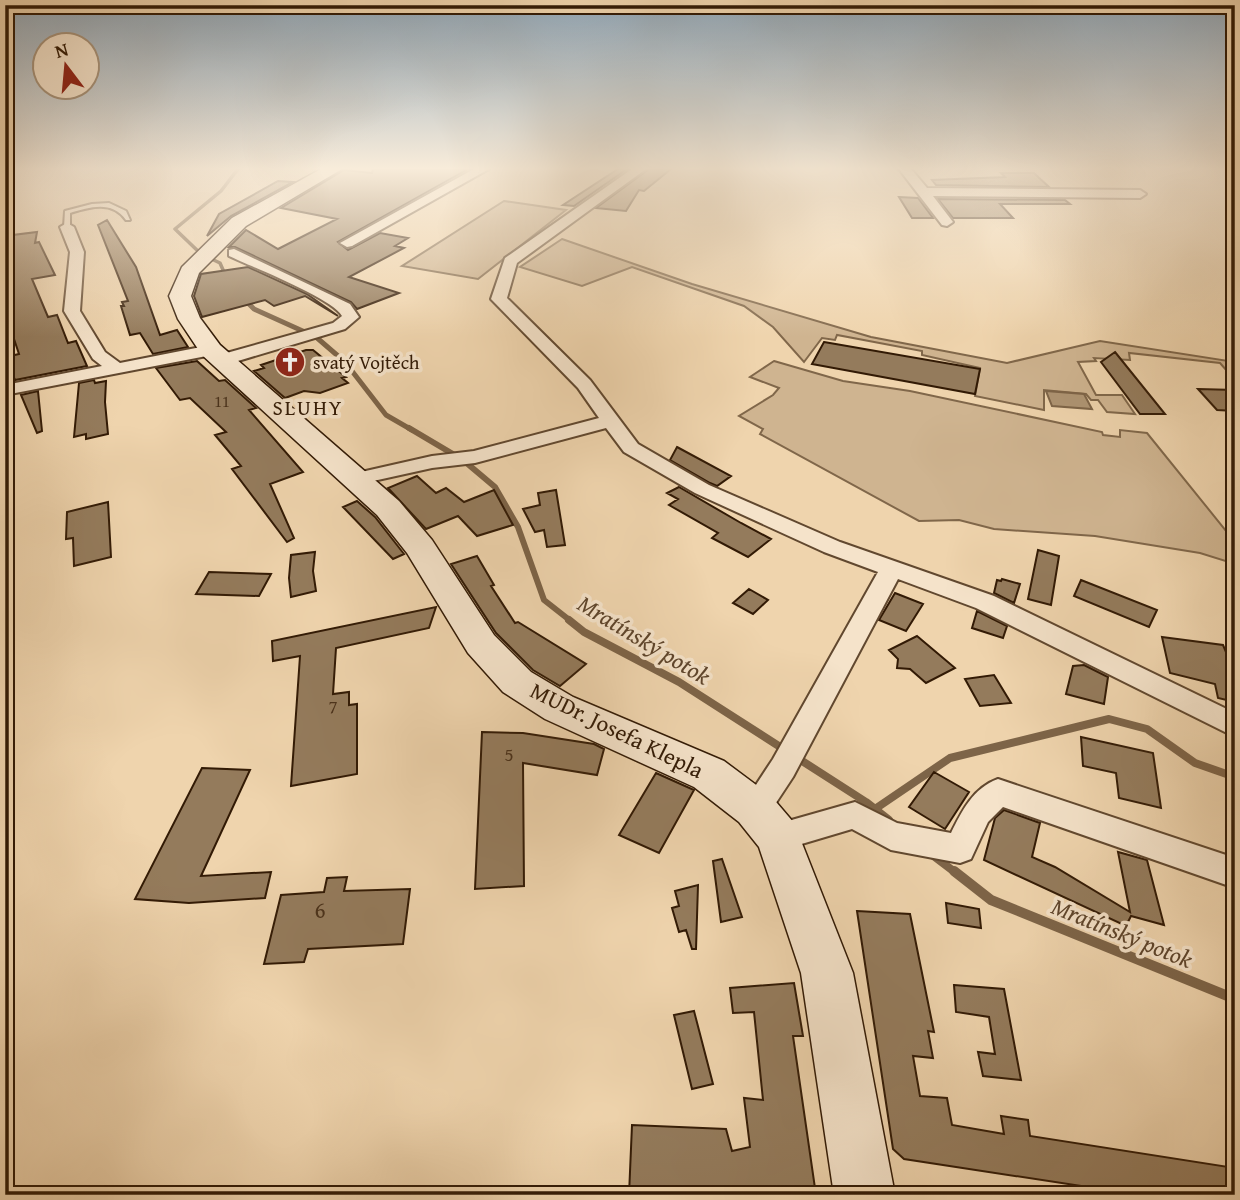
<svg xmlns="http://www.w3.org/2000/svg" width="1240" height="1200" font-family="'Gentium Book Plus',serif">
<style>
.green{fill:#cfb490;stroke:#80674a;stroke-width:2}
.water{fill:#af9574;stroke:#7d6448;stroke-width:2}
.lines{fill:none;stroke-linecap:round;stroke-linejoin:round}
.stream-far4{stroke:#7d6448;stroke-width:3.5}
.stream-far3{stroke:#7d6448;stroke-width:5}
.stream-far2{stroke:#7d6448;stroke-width:6}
.stream-far1{stroke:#7d6448;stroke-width:8}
.stream{stroke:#7d6448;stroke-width:10}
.building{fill:#947b5c;stroke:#321a05;stroke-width:2}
.lane-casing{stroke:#61482f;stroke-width:4}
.street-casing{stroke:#61482f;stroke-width:4}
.secondary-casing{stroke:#321a05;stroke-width:3}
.lane{fill:#f5e3ca;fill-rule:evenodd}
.street{fill:#f5e3ca;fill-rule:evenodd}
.secondary{fill:#f5e3ca;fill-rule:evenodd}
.labels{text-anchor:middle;stroke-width:7;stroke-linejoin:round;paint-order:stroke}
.far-number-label{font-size:16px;fill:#4a321b}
.far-poi-label{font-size:19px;fill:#321a05;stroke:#f5e3ca;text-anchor:start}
.number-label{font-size:19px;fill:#4a321b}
.far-quarter-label{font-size:21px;letter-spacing:2px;fill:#321a05;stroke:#f5e3ca}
.street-label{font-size:23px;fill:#321a05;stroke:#f5e3ca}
.near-number-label{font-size:23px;fill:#4a321b}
.water-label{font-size:24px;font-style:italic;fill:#5e452c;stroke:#f5e3ca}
</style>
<rect width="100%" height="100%" fill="#efd4ad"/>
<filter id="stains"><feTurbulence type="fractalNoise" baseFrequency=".00286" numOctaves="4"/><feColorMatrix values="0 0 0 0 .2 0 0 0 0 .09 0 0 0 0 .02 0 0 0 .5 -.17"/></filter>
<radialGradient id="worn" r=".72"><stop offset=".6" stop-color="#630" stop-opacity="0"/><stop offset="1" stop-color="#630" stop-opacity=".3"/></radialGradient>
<path class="green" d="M504,201L566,210L478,279L402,266Z
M562,239L692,284L871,337L1007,363L1100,341L1235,362V380L1220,363L1129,353L1130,360L1094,358L1096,361L1078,362L1096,395H1122L1135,414L1107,412L1098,400H1091L1086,394L1044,390V410L975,396L980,368L922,355V351L837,335L835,340L822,338L804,362L773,327L744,306L632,267L582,286L520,267Z
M774,361L843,381L910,391L1102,432L1103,435L1120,437V430L1147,433L1235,542V564L1200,553L1095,536L994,529L959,520L919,521L760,434L763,429L739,416L773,395L779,388L750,377Z"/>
<path class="water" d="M1046,391L1084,394L1092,409L1052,406Z"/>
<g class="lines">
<path class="stream-far4" d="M227,279L220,263L201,254L175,229L221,191L238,169"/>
<path class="stream-far3" d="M244,299L254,309L316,337L345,362L386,415L412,430"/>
<path class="stream-far2" d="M409,428L463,460L495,487L518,527L544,600L572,622"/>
<path class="stream-far1" d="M569,620L584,632L679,682L866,802L889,820
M875,809L950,758L1109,719L1147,729L1195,763L1235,777
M931,854L956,873"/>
<path class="stream" d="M954,871L991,900L1235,999"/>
</g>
<path class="building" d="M373,169H468L338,242L348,250L380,233L408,238L395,246L404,248L349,277L399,293L357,309L351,302L235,247H229L246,230L278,249L337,219L281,208L344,170L372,173Z
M618,169H627L574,206L563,205Z
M649,169H671L644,191L639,190L626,211L596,208Z
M1001,173H1034L1049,187L936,185L932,180L1005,177Z
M278,181L293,182L231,216L207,236L219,214Z
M899,197L918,198L933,218H912Z
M938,199L1065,200L1070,204H1000L1013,218H953Z
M107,220L136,267L160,335L177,330L188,347L153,354L140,333L130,335L121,306H124L122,302L128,301L98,225Z
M37,232L35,243L39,242L55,275L32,279L48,317L57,315L68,343L76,341L87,366L15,380L6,357L19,354L5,312V236Z
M248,267L307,294L338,316L305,296L274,306L265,300L202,317L194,296L201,274Z
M824,342L980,369L975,394L812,364Z
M306,350H313L346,377L342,378L348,383L320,393L304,391L285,398L254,371L264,368L261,365Z
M1115,352L1165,414H1140L1101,362Z
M197,361L219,381L225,380L256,408L249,410L303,472L270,484L294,538L287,542L232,469L241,466L215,435L226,432L190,398L180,400L156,368Z
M94,380L95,383L106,381L105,402L108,434L86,439V434L74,437L79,383Z
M1198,389L1235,390V411L1217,410Z
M38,391L42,431L37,433L21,395Z
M677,447L731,476L717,486L710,483L670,460Z
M417,476L436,493L446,488L464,502L494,490L513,525L477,536L458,516L426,529L388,488Z
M679,487L741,523L771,539L748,557L712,538L718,533L669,505L678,499L667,493Z
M556,490L565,545L547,547L544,530L535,532L523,509L540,505L538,493Z
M357,501L375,517L404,554L393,559L343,507Z
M108,502L111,557L74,566L73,538L66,539L67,512Z
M1038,550L1059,556L1051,605L1028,599Z
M315,552L313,571L316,591L291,597L289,578L291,555Z
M477,556L494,585L491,586L515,623L518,622L586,664L560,686L533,670L496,633L451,564Z
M209,572L271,574L259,596L196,594Z
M1002,579L1020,584L1014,603L994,593L997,580L1001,581Z
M1081,580L1157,610L1149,627L1074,596Z
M749,589L768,600L753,614L733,603Z
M895,593L923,604L906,631L879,620Z
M436,607L429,628L336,648L333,694L349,692V705L357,704V774L291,786L300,656L273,661L272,641Z
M977,611L1007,626L1003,638L972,628Z
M917,636L955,668L926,683L910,669L897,668L898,659L889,650Z
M1162,637L1223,645L1235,673V702L1218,698L1215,684L1170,673Z
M1084,665L1108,677L1104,704L1066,694L1073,666Z
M994,675L1011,703L980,706L965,679Z
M482,732L523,733L594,744L604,749L597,775L523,763L524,886L475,889Z
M1081,737L1153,753L1161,808L1119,798L1116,773L1083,766Z
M202,768L250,770L201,876L271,872L265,898L189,903L135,899Z
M934,772L969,792L945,829L909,807Z
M656,773L694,790L659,853L619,835Z
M1004,810L1040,823L1032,857L1055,867L1130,912L1118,852L1147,860L1164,925L1131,916L1126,926L984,860L995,818Z
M722,859L742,917L721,922L713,861Z
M347,877L344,891L410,889L403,944L308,949L304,962L264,964L281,895L324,892L327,878Z
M698,885L696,949H692L686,930L679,932L672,908L679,906L675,891Z
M946,903L979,909L981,928L948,923Z
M857,911L910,914L934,1032L928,1031L933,1058L913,1056L920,1096L947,1098L952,1125L1004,1134L1001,1116L1028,1120L1030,1136L1235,1168V1195H1140L904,1159L893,1149Z
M794,983L803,1036H793L816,1195H629L632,1125L726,1129L732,1151L750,1147L744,1098L763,1100L754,1012L733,1013L730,988Z
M954,985L1004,989L1021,1080L983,1076L978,1052L995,1054L989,1017L956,1012Z
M694,1011L713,1084L692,1089L674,1015Z"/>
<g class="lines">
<g class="lane-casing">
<path id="lane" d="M109,203L126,211L130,220H126C112,200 90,207 70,213V227L67,229L64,227L65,211L92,204Z"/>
</g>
<g class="street-casing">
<path id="street" d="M474,169H489L352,246L347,247L340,243Z
M632,169H646L517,263L507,298L590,380L638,444L709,485L840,542L994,596L1235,713V737L976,608L898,579L793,777L766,818L755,822L744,818L740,809L773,759L878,572L824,552L695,493L624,452L606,428L475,463L432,468L355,485L348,483L345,479L348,475L432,456L474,451L599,418L578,388L491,299L505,258Z
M899,169H911L927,188L1140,190L1146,194L1140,198L933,196L953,222L947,226L942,225Z
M67,223L74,227L84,252L80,311L105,352L120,363L211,345L219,350L217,354L5,395V385L102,366L93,359L64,311L70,252L60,227Z
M234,249L350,304L359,317L345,329L228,364H216L213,360L216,356L333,323L342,316C332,298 252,267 229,256V250Z
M998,779L1235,858V888L1003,807L988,822L971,859L960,863L891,850L852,829L778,851L767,847L762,837L767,827L855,802L897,823L951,833C962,811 973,788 998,779Z"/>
</g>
<g class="secondary-casing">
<path id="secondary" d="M321,169H342L246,226L199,273L191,296L200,318L220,345L399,501L432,540L494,635L531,672L573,697L724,761L771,796L794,823L853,973L895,1195H834L801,973L759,847L739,822L694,787L545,719L503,692L468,653L407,553L377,515L202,355L178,319L169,296L182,267L232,218Z"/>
</g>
<use href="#lane" class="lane"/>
<use href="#street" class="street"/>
<use href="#secondary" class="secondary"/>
</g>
<linearGradient id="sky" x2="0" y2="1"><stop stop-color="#91a8ba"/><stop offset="0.5" stop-color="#f8ecda"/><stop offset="1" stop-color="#f8ecda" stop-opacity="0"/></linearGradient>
<rect width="1240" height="337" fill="url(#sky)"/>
<defs>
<g id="church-disc" transform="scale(1.575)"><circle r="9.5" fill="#8f2418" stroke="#f5e3ca"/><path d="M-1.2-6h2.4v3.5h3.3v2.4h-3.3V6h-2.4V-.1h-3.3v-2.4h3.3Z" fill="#fff"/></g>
</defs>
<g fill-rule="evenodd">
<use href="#church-disc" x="290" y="362"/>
</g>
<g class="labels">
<g class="far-number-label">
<text x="222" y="407">11</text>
</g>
<g class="far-poi-label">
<text x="313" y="369">svatý Vojtěch</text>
</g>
<g class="number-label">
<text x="333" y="713">7</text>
<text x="509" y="761">5</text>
</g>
<g class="far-quarter-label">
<text x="308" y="415">SLUHY</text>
</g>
<g class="street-label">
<text transform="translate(617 730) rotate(26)" y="8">MUDr. Josefa Klepla</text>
</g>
<g class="near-number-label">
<text x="320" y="918">6</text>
</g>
<g class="water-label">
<text transform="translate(644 640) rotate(31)" y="8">Mratínský potok</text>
<text transform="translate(1122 933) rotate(22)" y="8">Mratínský potok</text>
</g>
</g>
<rect width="1240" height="1200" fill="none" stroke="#efd4ad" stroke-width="28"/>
<rect x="7" y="7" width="1226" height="1186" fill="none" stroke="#321a05" stroke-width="3.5"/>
<rect x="14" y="14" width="1212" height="1172" fill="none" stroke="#321a05" stroke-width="2"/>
<g transform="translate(66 66) rotate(344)"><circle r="33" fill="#f5e3ca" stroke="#a7937b" stroke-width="2"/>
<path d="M0-5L12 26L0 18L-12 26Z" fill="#8f2418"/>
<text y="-10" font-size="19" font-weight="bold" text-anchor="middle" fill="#321a05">N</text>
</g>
<rect width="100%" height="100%" filter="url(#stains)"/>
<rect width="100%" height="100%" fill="url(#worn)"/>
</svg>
